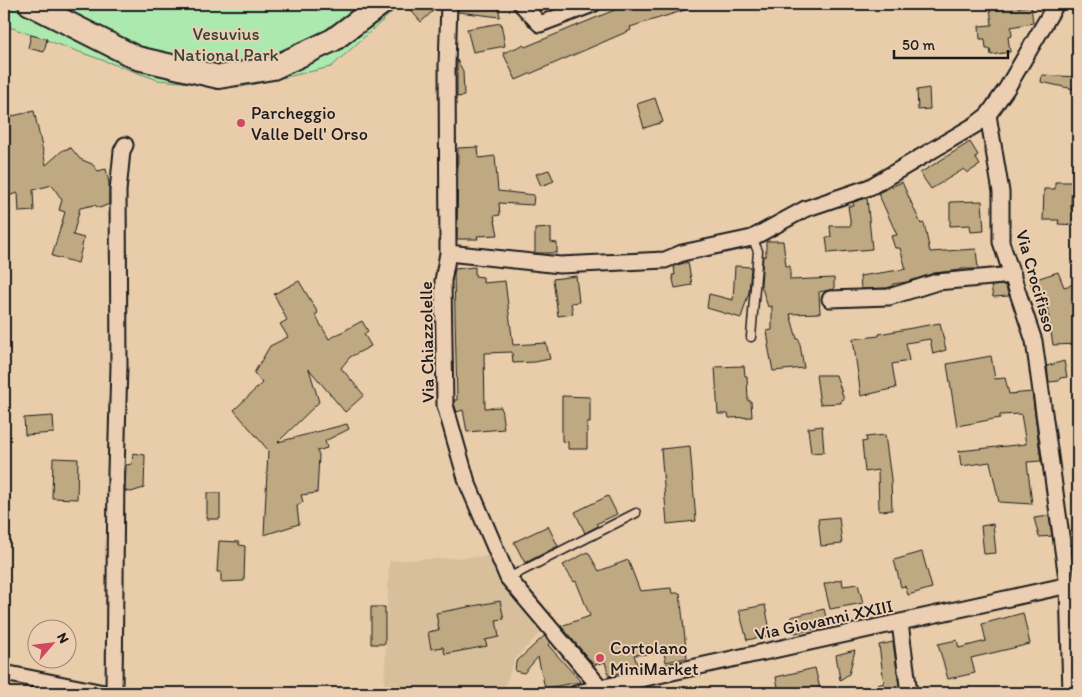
<svg xmlns="http://www.w3.org/2000/svg" width="1082" height="697" font-family="Itim,sans-serif">
<style>
.built{fill:#d8bf9c}
.green{fill:#ace9af;stroke:#648266}
.building{fill:#bea982;stroke:#1c1c1c}
.lines{fill:none;stroke-linecap:round;stroke-linejoin:round}
.lane-casing{stroke:#1c1c1c;stroke-width:11}
.street-casing{stroke:#1c1c1c;stroke-width:19}
.secondary-casing{stroke:#1c1c1c;stroke-width:26}
.lane{stroke:#eccfb3;stroke-width:8}
.street{stroke:#eccfb3;stroke-width:15}
.secondary{stroke:#eccfb3;stroke-width:22}
.poi-dot{fill:#d1495b;stroke:#eccfb3;stroke-width:2}
.labels{text-anchor:middle;stroke-width:4;stroke-linejoin:round;paint-order:stroke}
.park-label{font-size:18px;fill:#394539;stroke:#eccfb3}
.poi-label{font-size:18px;fill:#1c1c1c;stroke:#eccfb3;text-anchor:start}
.street-label{font-size:18px;fill:#1c1c1c;stroke:#eccfb3}
</style>
<rect width="100%" height="100%" fill="#e9cdab"/>
<filter id="ink" filterUnits="userSpaceOnUse"><feTurbulence type="fractalNoise" baseFrequency=".02" numOctaves="2"/><feDisplacementMap in="SourceGraphic" scale="10" xChannelSelector="R" yChannelSelector="G"/><feConvolveMatrix kernelMatrix="1 2 1 2 8 2 1 2 1" color-interpolation-filters="sRGB"/></filter>
<g filter="url(#ink)">
<path class="built" d="M490,556L506,591L542,631L515,659L504,689L384,690L389,561Z"/>
<path class="green" d="M4,4H401L331,67L241,87L158,80L4,25Z"/>
<path class="building" d="M405,4H428L434,10L421,22Z
M458,4H498L500,17L458,12Z
M629,4H694L695,7L630,27L631,30L516,80L503,53L523,45L525,47Z
M1015,4H1018V8L1031,5L1033,23L1011,27L1012,36L1008,37L1010,52L991,55L990,49H986L985,39H980L979,26L992,25L990,7Z
M501,23L505,46L473,52L467,29Z
M31,35L47,39L44,52L28,48Z
M457,60L463,71L464,96L457,97Z
M1042,75L1078,77V90L1041,82Z
M929,88L930,109L918,110L917,90Z
M655,98L663,122L644,128L637,104Z
M34,111L46,165L63,150L71,148L80,159L92,164L98,171L106,169L109,183V204L100,208L94,205L80,208L73,235L84,238L78,263L52,256L65,212L59,210L62,200L52,185L33,190L34,211L19,212L18,193L4,197V118Z
M970,142L978,155L975,157L980,165L967,173L964,169L931,189L920,173Z
M478,147L479,158L495,156L498,191L534,195L533,205L499,203L500,215L494,216L498,235L477,236L478,239H457L458,148Z
M549,170L554,181L541,186L536,174Z
M902,182L911,202H910H911L921,224L924,223L930,252L976,249L978,269H961V270L934,273L907,282L893,284V286L887,288L861,289L860,276L906,269L900,248H895L891,236L897,235L878,193Z
M1055,182H1072L1071,210H1078V225L1058,224L1059,220H1043L1044,189H1055Z
M867,198L872,249L828,253L826,237H831L830,226H851L848,206H854L853,202Z
M982,201L984,231L971,232L970,225L950,226V202Z
M551,228V242L557,243V253H535V229Z
M766,241H783L786,266H790V280L834,278V289L819,292L820,313L790,314L797,339H799L804,368L773,371L768,345L769,344L767,331L772,330V306L768,307L761,285L763,256H766Z
M688,262L692,285L675,288L672,275H675L674,266Z
M735,266L751,267L749,292L741,318L707,308L709,294L733,300Z
M475,267V276L483,277V283L505,281L513,345L546,343L550,359L535,362L513,363L512,352L484,353L485,408L501,407L504,429L467,432L463,410L457,412L454,404V400H457L454,274L455,269Z
M1058,272L1064,287L1078,283V344L1053,345L1047,306L1039,308L1030,281Z
M576,276L579,302L571,303L573,314L558,316L553,279Z
M299,281L318,313L315,315L329,339L362,321L368,331L364,334L371,346L350,357L341,368L364,395L345,412L309,369L319,402L278,442L347,424L349,429L325,441L327,448L317,451L319,455L317,493L301,495L303,502L297,506L299,524L264,535L268,450L234,410L262,383L254,373L270,346L288,337L280,324L287,320L274,294Z
M1005,285L1009,296L993,297L991,286Z
M940,323L946,350L933,354L930,339L906,343L909,361L892,364L896,388L861,396L853,339L879,336V334Z
M991,356L995,379L1005,378L1009,394L1032,392L1041,461L1027,462L1032,504L999,502L990,462L961,466L959,451L1026,444L1021,414L1000,415V418L957,426L947,364Z
M1064,361L1067,377L1060,378L1059,381L1049,382L1047,366Z
M744,366L745,376H747L748,401H751L752,417L729,418L728,414H718L715,367Z
M816,375H836L844,399L841,400V403L820,404Z
M562,396L590,397V423H587V449H568V442L562,441Z
M53,416L54,433L25,435L24,418Z
M822,426L824,452L811,453L808,428Z
M885,435L891,479L892,510L879,511L878,470L865,472L862,442L867,441L866,437Z
M690,446L696,521L667,524L661,449Z
M133,453L145,455L144,488L131,492L125,491L126,465L132,464Z
M53,458L78,459L77,499L52,498Z
M207,493H220V519H207Z
M608,496L617,514L596,524L598,526L585,533L575,512Z
M1049,516L1052,536L1039,537L1034,518Z
M839,517L842,544L821,546L818,519Z
M993,524L996,553L984,554L981,526Z
M548,526L558,546L525,563L514,542Z
M219,541L239,542V545L245,546L244,581L221,582V572H217Z
M588,552L599,571L628,560L640,591L671,588L672,593H680L687,658L666,662L664,653L634,655L638,667L609,676L605,662L594,665L561,626L590,616L576,581L574,582L563,565Z
M922,552L932,588L908,595L905,586L901,587L894,560Z
M842,579L843,586L858,584L863,603L830,609L824,584Z
M500,601L504,619L496,620L499,637L485,640L487,646L445,654L443,647L431,649L428,632L439,630L436,613Z
M765,605L771,635L747,640L739,610Z
M371,607H385V644H371Z
M824,609L828,626L795,633L791,617Z
M1023,613L1030,644L971,658L975,673L948,679L938,644L957,640L959,648L986,641L982,624Z
M544,636L550,642L548,645L581,682L545,688L538,657L524,673L515,671L516,662Z
M893,642L900,693H860V691L884,683L879,645Z
M855,650L849,674L840,680L836,655Z
M815,668L821,693H779L776,677Z"/>
<g class="lines">
<g class="lane-casing">
<path id="lane" d="M751,337L758,251L752,238
M508,578L636,513"/>
</g>
<g class="street-casing">
<path id="street" d="M449,4L447,65L448,253L443,281L445,405L467,482L508,578L605,693
M521,4L540,24L593,4
M1056,4L1007,88L988,115L1001,192V242L1034,341L1068,586L1071,693
M448,253L560,265L665,260L682,253L752,238L805,209L870,187L975,125L988,115
M830,299L889,297L937,282L1013,275
M900,623L909,693
M4,673L104,693
M114,693L116,472L119,366L118,191L122,151L125,145
M577,693L1078,583"/>
</g>
<g class="secondary-casing">
<path id="secondary" d="M30,4L137,58L219,77L273,68L333,40L381,4"/>
</g>
<use href="#lane" class="lane"/>
<use href="#street" class="street"/>
<use href="#secondary" class="secondary"/>
</g>
</g>
<g class="poi-dot">
<circle cx="241" cy="123" r="5"/>
<circle cx="600" cy="658" r="5"/>
</g>
<g class="labels">
<g class="park-label">
<text x="226" y="40">Vesuvius<tspan x="226" dy="21">National Park</tspan></text>
</g>
<g class="poi-label">
<text x="251" y="119">Parcheggio<tspan x="251" dy="21">Valle Dell' Orso</tspan></text>
<text x="610" y="654">Cortolano<tspan x="610" dy="21">MiniMarket</tspan></text>
</g>
<g class="street-label">
<text transform="translate(1036 281) rotate(74)" y="6">Via Crocifisso</text>
<text transform="translate(427 342) rotate(-91)" y="6">Via Chiazzolelle</text>
<text transform="translate(824 620) rotate(-12)" y="6">Via Giovanni XXIII</text>
</g>
</g>
<rect width="1082" height="697" fill="none" stroke="#eccfb3" stroke-width="20"/>
<rect x="10" y="10" width="1062" height="677" fill="none" stroke="#1c1c1c" stroke-width="2" filter="url(#ink)"/>
<g transform="translate(52 644) rotate(62)"><circle r="24" fill="#eccfb3" stroke="#998777"/>
<path d="M0-4L9 19L0 12L-9 19Z" fill="#d1495b"/>
<text y="-8" font-size="14" font-weight="bold" text-anchor="middle" fill="#1c1c1c">N</text>
</g>
<path d="M894 50v8h114v-8" fill="none" stroke="#1c1c1c" stroke-width="2.5"/>
<text x="902" y="50" font-size="15" fill="#1c1c1c" stroke="#eccfb3" stroke-width="4" paint-order="stroke">50 m</text>
</svg>
